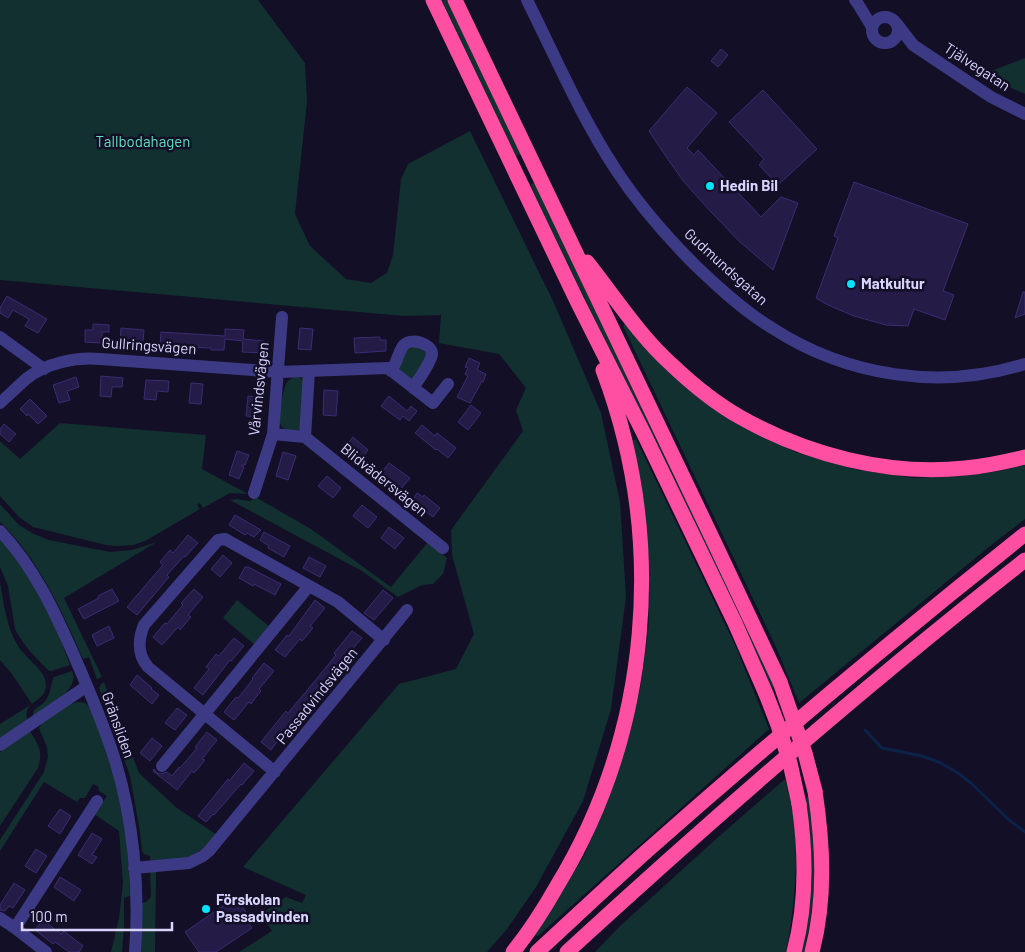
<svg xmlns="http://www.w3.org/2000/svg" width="1025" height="952" font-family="Barlow,sans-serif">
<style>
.green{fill:#12302f}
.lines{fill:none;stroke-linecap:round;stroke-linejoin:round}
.stream{stroke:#0c2248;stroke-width:3}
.building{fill:#241b47;stroke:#3b2d73}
.minor{stroke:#3d3a85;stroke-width:12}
.highway{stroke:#ff4fa3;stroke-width:15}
.highway-bridge{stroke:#ff4fa3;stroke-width:15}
.poi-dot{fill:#00e5ff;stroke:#130f26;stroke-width:2}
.labels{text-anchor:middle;stroke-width:5;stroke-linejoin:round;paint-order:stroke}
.street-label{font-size:15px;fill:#d9d4ff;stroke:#130f26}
.park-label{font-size:15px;fill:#5fe0c0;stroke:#130f26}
.poi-label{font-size:15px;font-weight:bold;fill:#d9d4ff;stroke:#130f26;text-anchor:start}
</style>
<rect width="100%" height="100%" fill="#130f26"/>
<path class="green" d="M0,0H258L305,63L307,102L295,214L310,246L346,279L371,283L387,273L393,255L401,179L408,164L470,131L554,303L601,413L620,502L626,597L611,709L583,801L536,887L507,929L487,952H239L272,931L261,914L286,897L302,903L306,895L243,867L399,684L456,669L474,634L452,555L451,530L523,431L516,410L526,388L499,354L439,343L441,315L404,316L0,280Z
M442,0H447L521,154L516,156Z
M1025,58V94L1009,87L986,73Z
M534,183L536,185C582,280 626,376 672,472C707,543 742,614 774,687L770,690L669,473L531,187V184Z
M626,323L695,395L740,425L795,452L853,469L913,478L963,476L1000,471L1025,465V519L990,546L799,703L776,647L623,326Z
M418,345L428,355L412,380L400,372L399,367L404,351Z
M295,376L301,378L305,384L300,429C294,433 282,431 280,423C278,418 283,389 286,384C288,380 291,379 295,376Z
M60,423L206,435L202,469L248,494L230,493L203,508L200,503L197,505L200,509L147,540L134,545L117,546L106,545L33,527L19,517L0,496V441L20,459Z
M636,439L736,647L769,729L538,936L533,934L554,906L585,854L606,805L625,749L641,684L648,633L650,583L646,521L640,475L632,441Z
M257,498L311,529L391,587L428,542L447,558L443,574L433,584L422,585L398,597L362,571L230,500L237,499L249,501Z
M0,504L19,525L34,534L49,540L110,552L132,550L157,542L64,598L102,677L97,679L89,657L83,659C64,614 36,555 0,522Z
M0,537L27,574L54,624L70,665L51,671L48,670C35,657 23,645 15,629L8,586L0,567Z
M0,582C4,604 6,626 18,646C24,656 42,669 45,679C52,703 19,700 28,721L0,740V724L32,704L12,674L0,660Z
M237,600L270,627L255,645L223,618Z
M72,671C81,690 46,707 33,717C32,707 40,708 45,701C51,694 50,685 54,677Z
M104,682L139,773L177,808L217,835L208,846L184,859L150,861V856L144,854L142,851L140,832L130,776L99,688L101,684Z
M77,702C81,702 85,702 88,705C92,710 95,720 98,726C120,777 129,841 130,896L124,898V927L122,952H111L119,918L123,883L119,831L94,814L107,796L98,790L99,787L93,784L85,798H80L77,802L44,782L0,851V840L44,772L48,757L47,747L39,728L42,723L71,704Z
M30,731C39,746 43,751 38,768L0,826V752Z
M785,779C788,790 791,802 793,813C799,860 795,906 786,952H595L619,927L716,839Z
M808,796C810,809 812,822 813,835C817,874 813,914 804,952H800L805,799Z
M150,871H156L155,952H141L142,903L146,902L151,897Z"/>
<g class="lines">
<path class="stream" d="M865,730L882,748L922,756L941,763L958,773L972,784L1008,819L1025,832"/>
</g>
<path class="building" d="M721,49L728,55L718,67L711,61Z
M687,87L717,113L687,148L694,155L698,150L761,217L781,197L798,203L773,270L740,242L711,212L684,182L667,158L649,131Z
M763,90L817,149L778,185L759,165L764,159L729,122Z
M854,182L968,224L943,291L954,295L945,320L914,309L908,326L886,325L854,316L828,305L816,298L838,238L834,236Z
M1023,292H1025V314L1015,318Z
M7,296L47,319L38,333L25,326L29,319L13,310L8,318L0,313V308Z
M93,324L109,325V332H102V343L85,342V330H93Z
M121,328L144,330L143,342H135V344L120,342Z
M300,328L313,329L311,350L298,349Z
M225,329L244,330L243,339L264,341L263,353L242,352L243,341L225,339L224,350H211V348L160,346L161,332L225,336Z
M380,337V340H386V351L355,353L354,338Z
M469,358L480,363L477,370L486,374L483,382L482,381L470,403L457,397L468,376L465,374L468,368L465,367Z
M101,376L123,378L122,387H112L111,397L100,396Z
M76,377L79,387L67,391L70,400L59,403L53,385Z
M146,380L169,381L168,392L157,391L156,400L144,399Z
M191,383L203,384L201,404L189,403Z
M324,390L338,391L336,416L323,415Z
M248,396L259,397L257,417L246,416Z
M389,396L407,411L411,406L417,411L409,421L403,416L400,420L381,406Z
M30,399L47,416L38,424L28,414L27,416L20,409Z
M471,405L481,413L468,430L458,422Z
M4,424L16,434L9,442L0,434V429Z
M422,425L435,436L437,433L456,448L448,458L437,449L436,450L415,433Z
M353,437L368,450L361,459L345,447Z
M237,451L249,455L245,465H241L244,467L239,479L229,475Z
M283,452L296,456L288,480L276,476Z
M389,463L410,478L400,490L385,478L387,476L382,472Z
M327,476L341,488L333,498L318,486Z
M417,493L423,497L424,495L440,508L433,517L412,501Z
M362,505L377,517L368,528L353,516Z
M235,515L261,530L254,537L247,533L245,535L229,525Z
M389,527L404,538L395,549L381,538Z
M264,532L290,546L284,557L268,548L269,546L260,540Z
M188,535L198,543L185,557L184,556L167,575L169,577L137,615L127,607L163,565L160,562L170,550L173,553Z
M223,555L232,563L220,577L211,569Z
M309,557L326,566L320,577L303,568Z
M245,567H248L281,584L275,595L254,584L253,586L239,578Z
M112,589L119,601L84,619L78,609L99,598L98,596Z
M194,589L203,597L188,615L191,617L180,630L178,627L162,645L153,637L165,623L167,624L176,613L183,605L181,603Z
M383,590L393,598L374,620L364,613Z
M315,600L325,608L310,626L313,628L302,641L300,639L285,657L275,650L287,635L289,636Z
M109,626L114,638L97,646L92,635Z
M352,631L362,638L335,669L338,671L326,686L325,685L311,701L313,703L300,717L299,716L293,724L291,723L271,750L261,742L286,711L288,713L314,682L336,655L334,653Z
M234,638L244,646L231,661L230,660L203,695L194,688L209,669L206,667L210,662L216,654L219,656Z
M264,663L274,671L259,689L261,691L256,697L251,704L249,702L234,720L224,712L236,697L238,698L246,688L253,679L252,678Z
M137,675L152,688L151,689L159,695L152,704L130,685Z
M177,708L187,715L175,730L165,723Z
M207,732L217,740L202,759L205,760L201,765L194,773L192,771L177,790L153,771L154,769L157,773L161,774L167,772L172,776L179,767L180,768L197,748L195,747Z
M152,738L162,746L150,761L140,753Z
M244,763L254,771L242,785L241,784L214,815L213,814L206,822L198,816L228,779L229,781Z
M60,809L71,816L60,834L48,826Z
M92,833L102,839L92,855L97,857L92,864L78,855Z
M36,849L47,856L36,873L25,866Z
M60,877L81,890L74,901L54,887Z
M14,883L25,890L13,908L9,906L5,911L0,910V905Z
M236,897L249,917L246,919L252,928L216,952H199L185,932Z
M43,920L61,934L64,931L83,946L79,952H69L55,942L53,944L35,930Z"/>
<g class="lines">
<path class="minor" d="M527,0C556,58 581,117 616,170C639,205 667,237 696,266C719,288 744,311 772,328C846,376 940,391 1025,364
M855,0L858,4L872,27
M872 30a13 13 0 1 1 26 0a13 13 0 1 1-26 0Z
M897,24L913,45L991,97L1025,114
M0,337L44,369
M391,371C397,363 398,353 403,346C410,337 432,343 432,354C431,363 418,380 413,388
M0,403C9,395 17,387 26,379C46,363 75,357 100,359L279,372L388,368L433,403L448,384
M273,434L305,437
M305,437L443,548
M305,437L309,371
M254,493L273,434L282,317
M0,531C34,567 55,612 75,658C89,690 103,723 114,757C133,817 140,888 135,952
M0,745L87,686
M162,766L309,586
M275,772L148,667C137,654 138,640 144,625L218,540L225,539L338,602L384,640
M134,868L189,863L203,856L209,851L407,610
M0,918L15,928
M46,952L15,928L97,801"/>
<path class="highway" d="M433,0L577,301L643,432L735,623L766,694
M455,0L716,546L780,682
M587,262C614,296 639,335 671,364C692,384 715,403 740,417C807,455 888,476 965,468C986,466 1005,462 1025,457
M513,952C530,931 544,909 557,886C651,731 667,540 603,370
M537,952C574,918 611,883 648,850C771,741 897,636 1025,534
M567,952C715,816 867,684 1025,560
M794,952C807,904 806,853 799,804
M812,952C826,899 823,844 815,791"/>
<path class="highway-bridge" d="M780,682L805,753L815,791
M766,694L778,725L790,763L799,804"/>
</g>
<g class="poi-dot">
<circle cx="710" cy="186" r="5"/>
<circle cx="851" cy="284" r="5"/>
<circle cx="206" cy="909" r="5"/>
</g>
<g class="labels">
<g class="street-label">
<text transform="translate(977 67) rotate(33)" y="5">Tjälvegatan</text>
<text transform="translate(726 267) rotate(42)" y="5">Gudmundsgatan</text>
<text transform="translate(149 346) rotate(4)" y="5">Gullringsvägen</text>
<text transform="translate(259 389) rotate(-84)" y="5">Vårvindsvägen</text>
<text transform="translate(384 480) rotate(39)" y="5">Blidvädersvägen</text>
<text transform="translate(317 696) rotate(-51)" y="5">Passadvindsvägen</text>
<text transform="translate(118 725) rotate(70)" y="5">Gränsliden</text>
</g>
<g class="park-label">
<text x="143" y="147">Tallbodahagen</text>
</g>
<g class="poi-label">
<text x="720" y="191">Hedin Bil</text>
<text x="861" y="289">Matkultur</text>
<text x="216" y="905">Förskolan<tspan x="216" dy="17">Passadvinden</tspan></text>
</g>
</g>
<path d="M22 922v8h150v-8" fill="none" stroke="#d9d4ff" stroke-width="2.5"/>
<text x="30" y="922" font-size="15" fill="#d9d4ff" stroke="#130f26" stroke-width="4" paint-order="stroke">100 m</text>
</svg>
